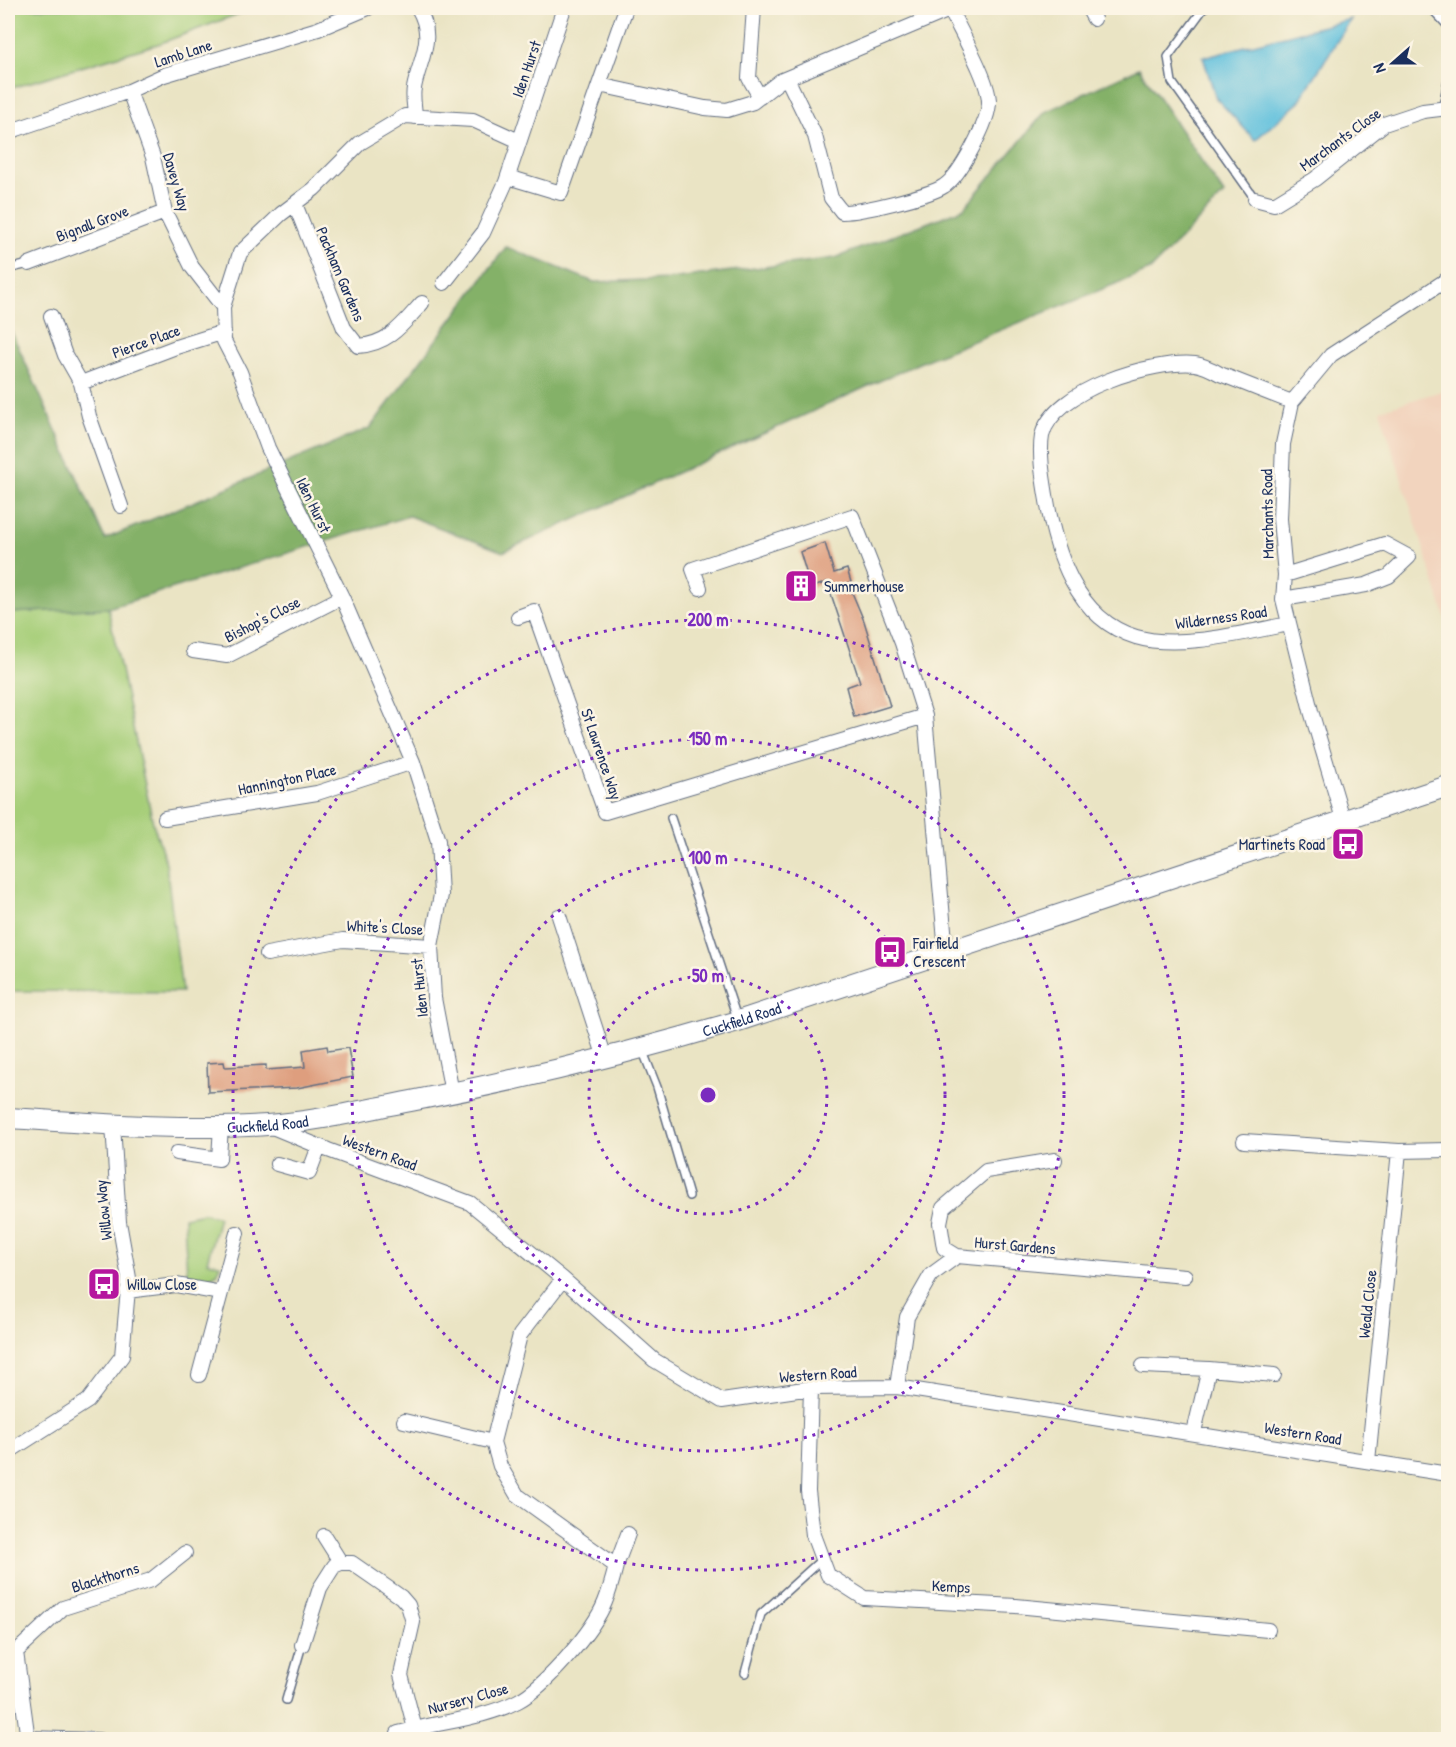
<svg xmlns="http://www.w3.org/2000/svg" width="1456" height="1747" font-family="'Patrick Hand',sans-serif">
<style>
.built{fill:#f2d4be}
.green{fill:#a6ce78;stroke:#607e6b;stroke-width:1.5}
.forest{fill:#84b168;stroke:#507063;stroke-width:1.5}
.water{fill:#5fc0dd;stroke:#3d789e;stroke-width:1.5}
.building{fill:#de9e7e}
.lines{fill:none;stroke-linecap:round;stroke-linejoin:round}
.lane-casing{stroke:#636e82;stroke-width:10}
.street-casing{stroke:#636e82;stroke-width:16}
.secondary-casing{stroke:#636e82;stroke-width:22}
.lane{stroke:#fff;stroke-width:7}
.street{stroke:#fff;stroke-width:14}
.secondary{stroke:#fff;stroke-width:20}
.ring{fill:none;stroke:#7b2cbf;stroke-width:3;stroke-dasharray:3 6}
.labels{text-anchor:middle;stroke-width:5;stroke-linejoin:round;paint-order:stroke}
.street-label{font-size:16px;fill:#1b2f5e;stroke:#fcf5e5}
.poi-label{font-size:16px;fill:#1b2f5e;stroke:#fcf5e5;text-anchor:start}
.centre{fill:#7b2cbf;stroke:#fcf5e5;stroke-width:3}
.ring-label{font-size:18px;text-anchor:middle;font-weight:bold;fill:#7b2cbf;stroke:#fcf5e5;stroke-width:5;stroke-linejoin:round;paint-order:stroke}
</style>
<rect width="100%" height="100%" fill="#fcf5e5"/>
<filter id="ink" filterUnits="userSpaceOnUse"><feTurbulence type="fractalNoise" baseFrequency=".0167" numOctaves="2"/><feDisplacementMap in="SourceGraphic" scale="12" xChannelSelector="R" yChannelSelector="G"/><feConvolveMatrix kernelMatrix="1 2 1 2 8 2 1 2 1" color-interpolation-filters="sRGB"/></filter>
<filter id="wash" filterUnits="userSpaceOnUse"><feTurbulence type="fractalNoise" baseFrequency=".008" numOctaves="4" result="noise"/><feDisplacementMap in="SourceGraphic" scale="24" xChannelSelector="R" yChannelSelector="G"/><feGaussianBlur stdDeviation="1.35" result="paint"/><feColorMatrix in="noise" values="0 0 0 0 0 0 0 0 0 0 0 0 0 0 0 0 0 1.4 0 .05"/><feComposite in="paint" operator="in"/></filter>
<g filter="url(#wash)">
<rect width="100%" height="100%" fill="#eae4c4"/>
<path class="built" d="M1448,389V626L1380,410Z"/>
<path class="green" d="M8,8H254L161,43L8,89Z
M108,608L153,823L166,863L182,992L8,991V613Z
M204,1213L219,1217L207,1262L220,1264L218,1273L206,1280L187,1275L184,1217Z"/>
<path class="forest" d="M1139,68L1224,194L1150,270L919,363L503,552L409,516L108,608L8,613V324L105,539L370,428L506,247L594,282L669,279L835,258L963,209L1045,112Z"/>
<path class="water" d="M1351,19L1298,103L1255,140L1216,98L1203,57Z"/>
<g id="blocks">
<path class="building" d="M825,543L834,573L847,569L851,582L848,583L864,621L890,706L854,717L846,687L860,682L843,630L827,582L811,588L800,552Z
M327,1046L328,1051L348,1048L353,1077L297,1088L208,1092L207,1063L224,1062L225,1067L266,1065V1070L305,1067L303,1050Z"/>
</g>
</g>
<g filter="url(#ink)">
<use href="#blocks" fill-opacity="0" stroke="#636e82" stroke-width="1.5"/>
<g class="lines">
<g class="lane-casing">
<path id="lane" d="M1204,8L1168,57L1172,82L1255,199
M1431,8L1448,26
M1443,107L1448,80
M8,269L29,264
M671,818L737,1018
M642,1049L657,1087L689,1196
M745,1673L761,1614L822,1559
M286,1700L302,1645"/>
</g>
<g class="street-casing">
<path id="street" d="M754,8L749,78L760,97
M1088,8L1094,19
M787,78L815,136L831,198L842,212C861,212 929,196 944,186C960,176 989,121 989,102C989,80 960,31 950,9
M599,85L705,108L727,110L753,102L780,81L954,8
M129,91L153,157L165,212L192,267L223,307
M415,117C415,108 412,97 414,88C420,57 436,39 418,8
M8,132L129,91L164,75L318,29L368,8
M508,177L561,193L626,8
M1255,199L1274,204L1315,179L1384,124L1423,111L1448,108
M295,204L344,328L358,346C389,344 402,325 422,303
M29,264L165,212
M444,283L483,233L506,182L564,8
M51,316L65,355L81,383L89,416L121,506
M81,383L176,347L224,332
M700,588L693,569L852,516L902,643L925,716L946,952
M1283,599L1366,585L1389,576L1409,557L1385,544L1285,575
M518,617L534,611L605,812L925,716
M1289,624C1246,632 1179,650 1136,637C1075,619 1055,550 1046,495C1043,477 1039,454 1042,436C1053,389 1154,360 1195,364C1203,365 1213,370 1220,374C1244,383 1268,393 1292,402
M193,651L227,656L342,597
M165,818L317,793L413,762
M1343,819L1311,711L1283,599L1285,575L1280,519L1283,444L1292,402L1331,355L1448,279
M559,916L605,1058
M267,954L343,940L431,946
M452,1093L434,998L431,946L441,895L438,841L413,762L342,597L268,448L240,372L224,341L223,307L240,253L281,214L314,189L360,143L405,116L473,120L519,141
M270,1126L328,1150L470,1203L563,1279L654,1360L722,1401L811,1388L897,1387L1448,1474
M1244,1141L1399,1151L1448,1150
M177,1153L219,1159L221,1125
M277,1164L309,1173L319,1146
M957,1256L944,1248L940,1223L943,1208L986,1171L1055,1160
M127,1291L176,1285L221,1293
M1143,1366L1209,1369
M199,1375L237,1233
M897,1387L907,1317L931,1275L957,1256L1185,1276
M811,1388L808,1491L813,1535L828,1575L864,1598L1016,1606L1268,1630
M404,1421L493,1442
M1194,1432L1209,1369L1274,1375
M8,1452L88,1401L122,1356L129,1278L119,1222L113,1124
M1368,1461L1399,1151
M324,1536L341,1563
M616,1566L628,1534
M302,1645L320,1588L334,1566L341,1563H352L401,1597L408,1605L413,1622L401,1675L415,1729C448,1721 487,1717 518,1701C545,1687 594,1630 605,1602C610,1590 613,1578 616,1566L517,1495L500,1466L493,1442L520,1335L563,1279
M16,1652L28,1740
M8,1655L16,1652L63,1608L151,1580L185,1553
M398,1733L415,1729
M28,1738L99,1740"/>
</g>
<g class="secondary-casing">
<g id="secondary">
<path id="s1" d="M8,1118C93,1123 181,1131 267,1125C315,1122 363,1110 411,1101C521,1080 630,1053 738,1021L1448,786"/>
</g>
</g>
<use href="#lane" class="lane"/>
<use href="#street" class="street"/>
<use href="#secondary" class="secondary"/>
</g>
</g>
<g class="ring">
<circle cx="708" cy="1095" r="119"/>
<circle cx="708" cy="1095" r="237"/>
<circle cx="708" cy="1095" r="356"/>
<circle cx="708" cy="1095" r="475"/>
</g>
<defs>
<g id="building-square" transform="scale(1.725)"><rect x="-9" y="-9" width="18" height="18" rx="4" fill="#b5179e" stroke="#fcf5e5"/><path d="M-4-6H4V6H1V3H-1V6H-4ZM-2.5-4.3h1.7v1.8h-1.7ZM.8-4.3h1.7v1.8H.8ZM-2.5-1h1.7V.8h-1.7ZM.8-1h1.7V.8H.8Z" fill="#fff"/></g>
<g id="bus-square" transform="scale(1.725)"><rect x="-9" y="-9" width="18" height="18" rx="4" fill="#b5179e" stroke="#fcf5e5"/><path d="M-5-6H5V4H4V6H2V4H-2V6H-4V4H-5ZM-3.5-4V0h7V-4ZM-3.5 1.2v1.5H-2V1.2ZM2 1.2v1.5H3.5V1.2Z" fill="#fff"/></g>
</defs>
<g fill-rule="evenodd">
<use href="#building-square" x="801" y="586"/>
<use href="#bus-square" x="1348" y="844"/>
<use href="#bus-square" x="890" y="952"/>
<use href="#bus-square" x="104" y="1284"/>
</g>
<g class="labels">
<g class="street-label">
<text transform="translate(183 53) rotate(-18)" y="6">Lamb Lane</text>
<text transform="translate(526 69) rotate(-71)" y="6">Iden Hurst</text>
<text transform="translate(1340 139) rotate(-36)" y="6">Marchants Close</text>
<text transform="translate(177 182) rotate(74)" y="6">Davey Way</text>
<text transform="translate(92 223) rotate(-21)" y="6">Bignall Grove</text>
<text transform="translate(341 274) rotate(67)" y="6">Packham Gardens</text>
<text transform="translate(146 341) rotate(-20)" y="6">Pierce Place</text>
<text transform="translate(314 505) rotate(64)" y="6">Iden Hurst</text>
<text transform="translate(1267 514) rotate(-91)" y="6">Marchants Road</text>
<text transform="translate(1221 617) rotate(-8)" y="6">Wilderness Road</text>
<text transform="translate(262 619) rotate(-27)" y="6">Bishop's Close</text>
<text transform="translate(602 754) rotate(71)" y="6">St Lawrence Way</text>
<text transform="translate(287 779) rotate(-12)" y="6">Hannington Place</text>
<text transform="translate(385 927) rotate(3)" y="6">White's Close</text>
<text transform="translate(419 988) rotate(-96)" y="6">Iden Hurst</text>
<text dy="6" stroke="none"><textPath href="#s1" startOffset="746">Cuckfield Road</textPath></text>
<text dy="6" stroke="none"><textPath href="#s1" startOffset="260">Cuckfield Road</textPath></text>
<text transform="translate(380 1152) rotate(20)" y="6">Western Road</text>
<text transform="translate(103 1210) rotate(-96)" y="6">Willow Way</text>
<text transform="translate(1015 1245) rotate(5)" y="6">Hurst Gardens</text>
<text transform="translate(1367 1304) rotate(-84)" y="6">Weald Close</text>
<text transform="translate(818 1374) rotate(-4)" y="6">Western Road</text>
<text transform="translate(1303 1433) rotate(9)" y="6">Western Road</text>
<text transform="translate(105 1577) rotate(-17)" y="6">Blackthorns</text>
<text transform="translate(951 1586) rotate(3)" y="6">Kemps</text>
<text transform="translate(468 1698) rotate(-15)" y="6">Nursery Close</text>
</g>
<g class="poi-label">
<text x="824" y="592">Summerhouse</text>
<text x="1325" y="850" text-anchor="end">Martinets Road</text>
<text x="913" y="949">Fairfield<tspan x="913" dy="18">Crescent</tspan></text>
<text x="127" y="1290">Willow Close</text>
</g>
</g>
<circle cx="708" cy="1095" r="9" class="centre"/>
<g class="ring-label">
<text x="708" y="626">200 m</text>
<text x="708" y="745">150 m</text>
<text x="708" y="864">100 m</text>
<text x="708" y="982">50 m</text>
</g>
<rect width="1456" height="1747" fill="none" stroke="#fcf5e5" stroke-width="30"/>
<g transform="translate(1393 63) rotate(249)" stroke="#fcf5e5" stroke-width="4.5" paint-order="stroke">
<path d="M0-4.5L10 22L0 15L-10 22Z" fill="#1b2f5e"/>
<text y="-9" font-size="16" font-weight="bold" text-anchor="middle" fill="#1b2f5e">N</text>
</g>
</svg>
